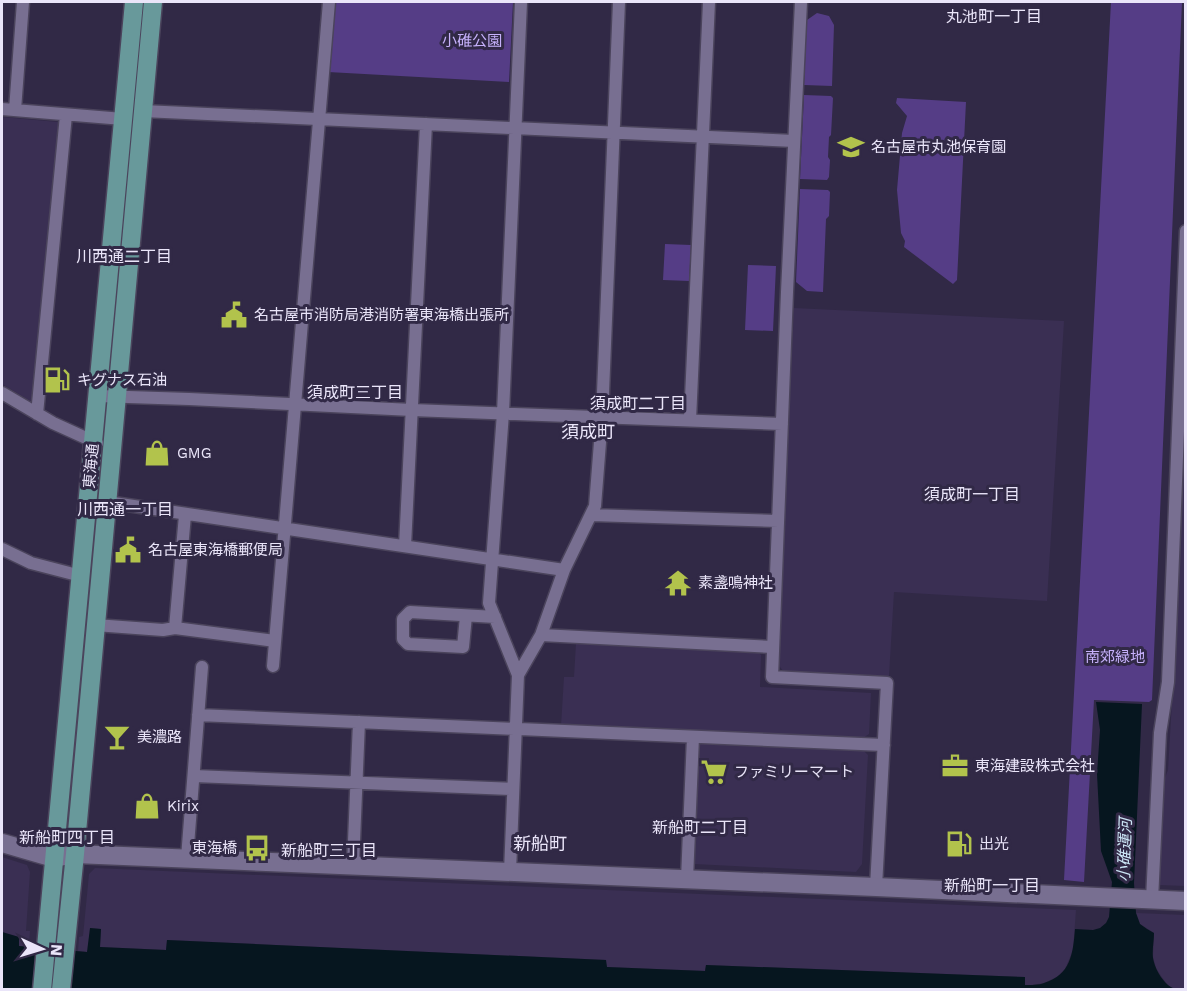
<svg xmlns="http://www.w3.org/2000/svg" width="1187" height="991" font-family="'Work Sans','Noto Sans JP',sans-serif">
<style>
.built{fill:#3a2f53}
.green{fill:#553d86}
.water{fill:#06161f}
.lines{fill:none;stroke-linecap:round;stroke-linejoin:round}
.street-casing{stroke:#4b445c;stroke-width:15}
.secondary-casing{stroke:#4b445c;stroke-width:21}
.primary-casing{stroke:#4b445c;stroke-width:21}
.street{stroke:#786f91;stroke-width:12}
.secondary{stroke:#786f91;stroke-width:18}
.primary{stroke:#68999b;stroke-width:18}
.labels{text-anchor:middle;stroke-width:6;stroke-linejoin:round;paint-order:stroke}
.park-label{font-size:15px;fill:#c6b1fb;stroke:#312946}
.poi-label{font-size:15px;fill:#eae5f9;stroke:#312946;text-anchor:start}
.street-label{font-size:15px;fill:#eae5f9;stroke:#312946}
.neighbourhood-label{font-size:16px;fill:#eae5f9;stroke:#312946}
.water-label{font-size:16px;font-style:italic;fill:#cde7f7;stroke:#312946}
.quarter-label{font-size:18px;fill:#eae5f9;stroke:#312946}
</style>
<rect width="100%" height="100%" fill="#312946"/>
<path class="built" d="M2,117L58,122L61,126L34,399L30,401L2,384Z
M794,308L1064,321L1047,601L894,592L889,676L783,671L778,664Z
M1185,314V886L1159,885L1157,883L1162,778H1165L1168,770L1174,668Z
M576,643L758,652L761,655L760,687L871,693L869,734L863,738L561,726L564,677H574Z
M702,742L863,750L868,755L862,864L856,872L694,864L700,745Z
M2,857L27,865L30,872L26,931H30L29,946H19V937L2,932Z
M95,868L1076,910L1073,950L1065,969L1057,977L1044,983L1025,986V977L706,965L705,971L606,967V960L167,940L166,950L100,947L101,929L91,928L88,952L78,951L79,937L83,936L89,874Z
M1136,913L1185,915V989H1175L1169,987L1161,976L1156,968L1153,957L1154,933L1140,924Z"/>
<path class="green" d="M334,2H513L509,82L328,72Z
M1111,2H1182L1152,700L1149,702L1094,700L1084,882L1064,880Z
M817,13L829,16L834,25L832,86L804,85L807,20Z
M804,95L831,96L833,98L831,135L829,137L828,157L830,160L829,177L827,180L800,179Z
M897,98L966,102L957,280L953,284L904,247L905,241L901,233L897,190L902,133L907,116L896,103Z
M800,189L828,190L830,192L829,216L826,219L823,292L807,291L796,282Z
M665,244L691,245L689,281L663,280Z
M748,265L776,266L773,331L745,330Z"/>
<path class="water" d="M1096,702L1142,704L1134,883L1136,913L1140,924L1147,929L1154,933C1154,941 1152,950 1153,958C1155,970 1164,985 1175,989L2,990V932L19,937V946L87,952L90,928L101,929L100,947L166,950L167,940L606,960L607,967L705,971L706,965L1025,977V985C1031,985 1039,985 1044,983C1071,975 1073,953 1075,929L1093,930L1100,928L1106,923L1109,917L1112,882L1101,851L1097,774L1100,730Z"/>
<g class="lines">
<g class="street-casing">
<path id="street" d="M801,2L787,292L772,677L887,683L876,887
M2,109L123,119
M15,110L23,2
M143,111L794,141
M2,393L53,423L97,443
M98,396L189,399L412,410L782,424
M37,414L66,115
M690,420L709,2
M107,502L564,570
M185,515L175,628L275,641
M591,515L778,521
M405,546L426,124
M2,549L31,563L81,576
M466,616L463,647L408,644L403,639V619L410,612L495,617
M95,625L163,630L175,628
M541,635L773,647
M273,666L329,2
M518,675L489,603L503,413L521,2
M198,715L884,745
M194,776L513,789
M187,858L202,667
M353,865L359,722
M510,872L518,675L541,635L564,570L595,506L602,417L619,2
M687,879L693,737
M1152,900L1160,733L1168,682L1186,231"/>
</g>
<g class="secondary-casing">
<path id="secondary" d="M2,843L54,858L75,854L876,887L1186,901"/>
</g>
<g class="primary-casing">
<path id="primary" d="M42,990L134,2
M61,990L75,854L153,2"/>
</g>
<use href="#street" class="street"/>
<use href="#secondary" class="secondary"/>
<use href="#primary" class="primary"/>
</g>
<defs>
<g id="school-bare" transform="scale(2.07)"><path d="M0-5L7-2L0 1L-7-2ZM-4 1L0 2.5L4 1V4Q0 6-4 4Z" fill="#b2c34c" stroke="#312946" stroke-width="2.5" paint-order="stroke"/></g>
<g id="civic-bare" transform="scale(2.07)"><path d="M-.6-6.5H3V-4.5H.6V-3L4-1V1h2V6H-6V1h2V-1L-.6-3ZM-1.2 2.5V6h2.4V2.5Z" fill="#b2c34c" stroke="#312946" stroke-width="2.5" paint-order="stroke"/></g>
<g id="fuel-bare" transform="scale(2.07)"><path d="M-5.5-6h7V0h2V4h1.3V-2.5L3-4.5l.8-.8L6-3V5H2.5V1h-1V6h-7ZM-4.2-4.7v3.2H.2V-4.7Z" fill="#b2c34c" stroke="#312946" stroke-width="2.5" paint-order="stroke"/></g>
<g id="shop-bare" transform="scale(2.07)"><path d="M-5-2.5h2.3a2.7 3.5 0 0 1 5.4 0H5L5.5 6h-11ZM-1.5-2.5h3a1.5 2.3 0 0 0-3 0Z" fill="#b2c34c" stroke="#312946" stroke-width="2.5" paint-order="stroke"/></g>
<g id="temple-bare" transform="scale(2.07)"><path d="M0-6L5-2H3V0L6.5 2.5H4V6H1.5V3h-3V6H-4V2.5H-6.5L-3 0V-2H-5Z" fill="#b2c34c" stroke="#312946" stroke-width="2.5" paint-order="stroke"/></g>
<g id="bar-bare" transform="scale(2.07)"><path d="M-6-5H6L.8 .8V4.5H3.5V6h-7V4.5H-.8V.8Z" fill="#b2c34c" stroke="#312946" stroke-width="2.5" paint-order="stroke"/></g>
<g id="office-bare" transform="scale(2.07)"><path d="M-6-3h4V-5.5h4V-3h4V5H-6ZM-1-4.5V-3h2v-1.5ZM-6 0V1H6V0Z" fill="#b2c34c" stroke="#312946" stroke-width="2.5" paint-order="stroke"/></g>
<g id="supermarket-bare" transform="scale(2.07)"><path d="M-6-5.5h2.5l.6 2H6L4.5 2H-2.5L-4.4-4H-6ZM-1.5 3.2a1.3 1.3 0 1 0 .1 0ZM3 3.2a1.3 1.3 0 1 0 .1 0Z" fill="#b2c34c" stroke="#312946" stroke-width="2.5" paint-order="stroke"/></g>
<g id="bus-bare" transform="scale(2.07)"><path d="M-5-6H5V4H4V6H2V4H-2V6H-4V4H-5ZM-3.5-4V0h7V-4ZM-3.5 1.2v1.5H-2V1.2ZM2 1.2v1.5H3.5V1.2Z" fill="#b2c34c" stroke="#312946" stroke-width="2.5" paint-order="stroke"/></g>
</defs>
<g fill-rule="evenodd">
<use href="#school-bare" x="851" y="147"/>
<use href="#civic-bare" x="234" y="315"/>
<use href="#fuel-bare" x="57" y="380"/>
<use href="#shop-bare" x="157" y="453"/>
<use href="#civic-bare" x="128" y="550"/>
<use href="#temple-bare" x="678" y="583"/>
<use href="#bar-bare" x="117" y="737"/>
<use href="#office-bare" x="955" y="766"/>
<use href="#supermarket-bare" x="714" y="772"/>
<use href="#shop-bare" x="147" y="806"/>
<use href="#fuel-bare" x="959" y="844"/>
<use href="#bus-bare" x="257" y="848"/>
</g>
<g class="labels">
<g class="park-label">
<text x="472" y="46">小碓公園</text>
<text x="1115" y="662">南郊緑地</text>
</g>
<g class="poi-label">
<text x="871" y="152">名古屋市丸池保育園</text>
<text x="254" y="320">名古屋市消防局港消防署東海橋出張所</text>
<text x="77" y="385">キグナス石油</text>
<text x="177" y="458">GMG</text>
<text x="148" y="555">名古屋東海橋郵便局</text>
<text x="698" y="588">素盞鳴神社</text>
<text x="137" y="742">美濃路</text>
<text x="975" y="771">東海建設株式会社</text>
<text x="734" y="777">ファミリーマート</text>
<text x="167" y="811">Kirix</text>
<text x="979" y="849">出光</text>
<text x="237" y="853" text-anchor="end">東海橋</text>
</g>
<g class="street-label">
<text transform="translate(91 466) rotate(-85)" y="5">東海通</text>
</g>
<g class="neighbourhood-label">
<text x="994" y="22">丸池町一丁目</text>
<text x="124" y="262">川西通二丁目</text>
<text x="355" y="398">須成町三丁目</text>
<text x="638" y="409">須成町二丁目</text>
<text x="972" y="500">須成町一丁目</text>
<text x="125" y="515">川西通一丁目</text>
<text x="700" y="833">新船町二丁目</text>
<text x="67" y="843">新船町四丁目</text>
<text x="329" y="856">新船町三丁目</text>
<text x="992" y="891">新船町一丁目</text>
</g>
<g class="water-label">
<text transform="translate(1124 850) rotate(-88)" y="6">小碓運河</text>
</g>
<g class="quarter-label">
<text x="588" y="438">須成町</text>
<text x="540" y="850">新船町</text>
</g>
</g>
<rect width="1187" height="991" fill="none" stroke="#eae5f9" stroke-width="6"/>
<g transform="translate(42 949) rotate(94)" stroke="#312946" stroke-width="4.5" paint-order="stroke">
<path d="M0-4.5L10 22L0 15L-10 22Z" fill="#eae5f9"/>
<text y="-9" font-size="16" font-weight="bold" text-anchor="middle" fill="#eae5f9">N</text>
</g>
</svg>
